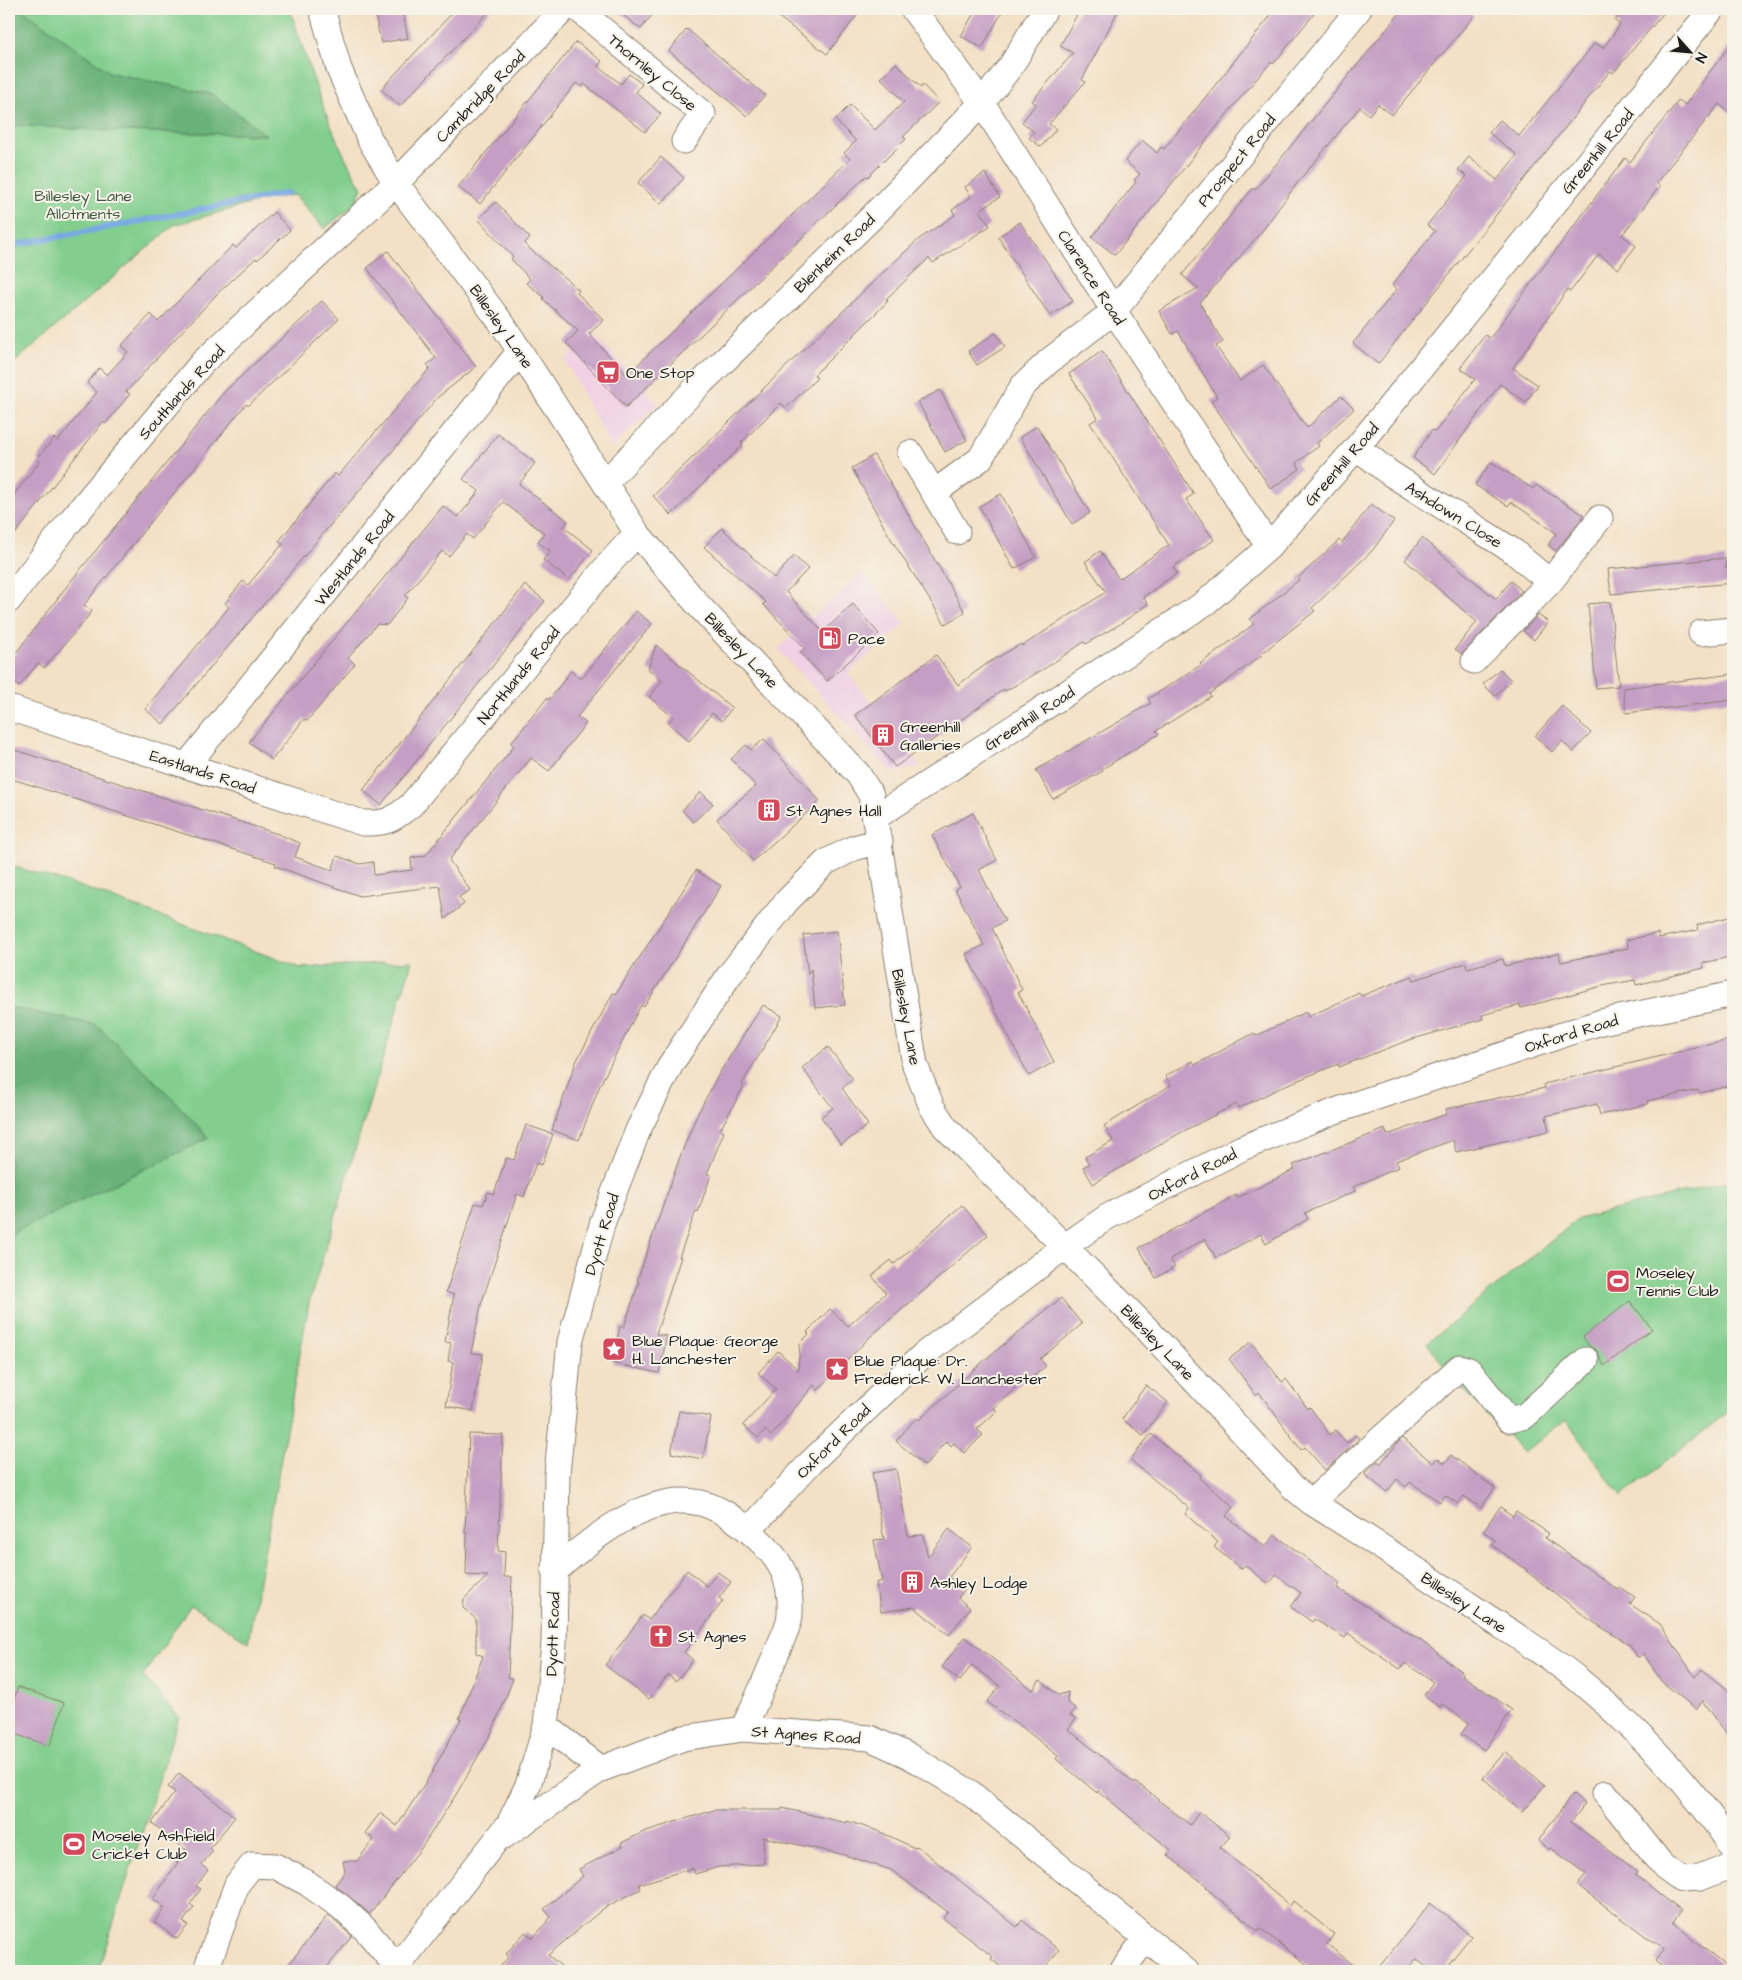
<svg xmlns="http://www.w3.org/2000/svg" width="1742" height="1980" font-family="'Architects Daughter',sans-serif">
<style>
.built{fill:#f0d0e4}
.green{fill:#81ce8d;stroke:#4e7554}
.forest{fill:#68b178;stroke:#42664a}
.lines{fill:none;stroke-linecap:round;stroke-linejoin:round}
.stream{stroke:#78a9e3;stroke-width:6}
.building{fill:#c49ec4}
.minor-casing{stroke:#887e70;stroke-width:27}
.minor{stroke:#fff;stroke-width:25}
.labels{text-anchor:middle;stroke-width:4;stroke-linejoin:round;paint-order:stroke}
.street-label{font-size:16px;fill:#1c1c1c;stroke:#f7f3e8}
.park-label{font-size:16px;fill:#3f5a44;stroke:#f7f3e8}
.poi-label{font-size:16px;fill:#1c1c1c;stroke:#f7f3e8;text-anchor:start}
</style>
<rect width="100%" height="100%" fill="#f7f3e8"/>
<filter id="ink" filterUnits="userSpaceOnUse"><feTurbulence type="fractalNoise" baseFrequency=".02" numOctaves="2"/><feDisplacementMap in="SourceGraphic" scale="10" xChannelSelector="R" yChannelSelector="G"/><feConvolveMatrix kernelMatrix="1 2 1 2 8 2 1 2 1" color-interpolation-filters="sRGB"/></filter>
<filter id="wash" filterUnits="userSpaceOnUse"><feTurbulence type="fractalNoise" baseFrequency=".0096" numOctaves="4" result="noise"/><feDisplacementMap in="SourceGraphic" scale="20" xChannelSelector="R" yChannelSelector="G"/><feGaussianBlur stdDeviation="1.12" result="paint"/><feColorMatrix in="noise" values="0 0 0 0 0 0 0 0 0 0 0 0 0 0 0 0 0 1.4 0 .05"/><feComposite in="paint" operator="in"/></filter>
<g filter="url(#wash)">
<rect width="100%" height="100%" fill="#f3e0c5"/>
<path class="built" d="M593,332L658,404L611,448L565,360Z
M862,572L905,623L848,673L920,767L891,772L778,649Z"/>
<path class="green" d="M9,9H290C310,69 329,134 362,188L355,204L324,229L295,195L267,199L174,225L9,367Z
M9,865L82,887L301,968L412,961L309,1303L248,1642L191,1605L143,1676L179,1717L98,1971H9Z
M1733,1180V1408L1621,1497L1566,1419L1524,1453L1459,1385L1427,1343L1578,1219Z"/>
<path class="forest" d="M9,9H21L111,73L212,94L266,135L111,131L9,125Z
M9,1007L97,1025L168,1094L209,1138L13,1233L9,1242Z"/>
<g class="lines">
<path class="stream" d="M9,246L288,193"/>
</g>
<g id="blocks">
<path class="building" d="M374,9H402L408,38L381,43Z
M456,9H491L400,106L381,89Z
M615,9H657L641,29Z
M768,9H862L827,54Z
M976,9H1004L982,48L961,36Z
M1080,9H1119L1082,80L1085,82L1049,124L1056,129L1041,147L1029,138L1034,132L1022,122L1036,104L1032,101L1073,53L1060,46Z
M1276,9H1318L1273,64L1271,62L1231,109L1115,255L1092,237L1136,182L1134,180L1140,174L1125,161L1142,140L1157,153L1161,147L1164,149Z
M1403,9H1465L1474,16L1392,115L1378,104L1369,115L1360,107L1298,182L1262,231L1200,303L1223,342L1216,346L1240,381L1263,365L1307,428L1341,396L1354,409L1317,443L1319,446L1296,463L1300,469L1271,489L1211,401L1217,397L1178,331L1172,334L1159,311L1198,288L1182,275L1253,188L1255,190Z
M1625,9H1667L1613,73L1610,71L1378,364L1353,343L1397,289L1392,285L1435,231L1427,225L1467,176L1458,170L1469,157L1497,180L1517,155L1489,133L1500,120L1519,136L1595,43L1603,48L1620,25L1615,21Z
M687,29L765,95L747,116L669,51Z
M1733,41V115L1719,104L1656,183L1660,186L1622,235L1636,246L1618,269L1599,254L1570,292L1567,290L1513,368L1538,385L1526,402L1500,384L1435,474L1413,458L1432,430L1435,432L1475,379L1460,368L1485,335L1490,338L1625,158L1630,162L1679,100L1685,105Z
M576,42L602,61L598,66L621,84L629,74L642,84L636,92L661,114L645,132L584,84L582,87L576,83L480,204L458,187Z
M896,63L921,88L923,85L939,102L903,137L906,139L868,177L866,176L626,407L566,343L578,331L543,299L544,297L526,283L530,279L511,259L513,257L478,219L496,202L530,238L524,244L579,290L577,293L604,320L589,334L627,375L850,159L844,153L856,141L835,120L850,105L875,130L904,102L881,78Z
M661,157L684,178L661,204L638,183Z
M985,173L1000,197L980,210L990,226L933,263L929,258L886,299L888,301L814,375L817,378L786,408L781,403L741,443L743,445L671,515L653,496L871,284L919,239L955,215L952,210L971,197L965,187Z
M274,212L290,230L257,260L256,258L218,293L159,356L126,392L130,394L105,424L103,422L9,542V501L40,461L37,459L54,438L58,441L97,392L87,383L99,368L107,375L128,352L121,346L151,314L158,322L233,245L236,248Z
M1020,222L1073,301L1050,316L998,237Z
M388,251L476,367L438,397L163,724L145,709L229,607L225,603L243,581L248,585L283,544L279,541L335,473L338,476L430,368L427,365L436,358L367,268Z
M322,301L339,319L248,406L246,404L84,605L92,611L82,624L44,668L38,663L19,687L9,679V662L67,586L224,392Z
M996,333L1005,347L977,365L968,351Z
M1102,351L1194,494L1186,499L1214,540L1173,567L1177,573L1143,597L1148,604L1120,624L1086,644L1084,642L1044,669L1005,691L1004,689L895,767L855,715L936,655L958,685L988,663L1021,644L1022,646L1106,592L1085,562L1100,551L1119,579L1169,545L1090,423L1098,418L1069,374Z
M940,390L967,440L945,452L918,402Z
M1037,426L1090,513L1072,524L1020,437Z
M498,434L535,463L519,484L568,521L564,527L593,550L569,580L543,560L550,551L538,542L544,533L503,502L473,539L467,534L449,556L442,551L405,596L408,598L387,625L377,624L348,658L355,664L307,721L304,719L272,760L249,742L443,506L458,517L469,504L479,491L463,479Z
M874,455L965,612L945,624L888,534L852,468Z
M1491,462L1533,489L1536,485L1584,515L1556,551L1548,545L1556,533L1511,502L1508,506L1475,485Z
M1001,494L1036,557L1014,569L979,506Z
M1371,504L1394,521L1372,551L1312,608L1315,611L1261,654L1262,655L1209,694L1211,696L1156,731L1159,734L1102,769L1103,771L1053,799L1036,770L1151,703L1148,699L1201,665L1200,664L1254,624L1250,619L1299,580L1298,578L1339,540L1342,543Z
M722,528L774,578L794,556L808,569L786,592L823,632L853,604L879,634L827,681L800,652L805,648L763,604L766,602L704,547Z
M1422,538L1496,599L1511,581L1522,591L1462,654L1455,649L1477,622L1405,560Z
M1725,558L1726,568H1733V583L1611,594L1608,569Z
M525,585L545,601L381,805L363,790Z
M1610,602L1619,686L1596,688L1588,604Z
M636,611L652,624L577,717L586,723L549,771L531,758L449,860L470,890L459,897L464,904L445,919L440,886L360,896L275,866L276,863L9,778V748L278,834L300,843L295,857L332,870L337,856L360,864L373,862L374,875L412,870L411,858L425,856L508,754L514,746L511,743L547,698L549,700L571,671L581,679Z
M1538,615L1548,622L1534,640L1523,631Z
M656,645L732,708L722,721L712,713L689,741L668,723L673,717L649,697L662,681L648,669Z
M1500,669L1511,680L1495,696L1483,684Z
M1733,674V700L1626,713L1623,688Z
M1562,706L1591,733L1573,752L1562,741L1552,752L1535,736Z
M764,739L820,801L753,861L717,819L756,786L731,759L746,745L751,750Z
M701,792L713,804L693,822L682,810Z
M973,813L997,860L979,870L1005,921L992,928L1022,990L1018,992L1054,1062L1029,1076L966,954L984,945L955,889L960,887L932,835Z
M696,870L721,886L644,1007L641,1005L600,1085L579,1140L552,1130L576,1062L613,993L616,994Z
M1733,916V956L1703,963L1704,968L1636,985L1635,980L1602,986L1521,1008L1520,1005L1482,1015L1483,1019L1409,1040L1339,1067L1338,1064L1286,1085L1239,1108L1236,1104L1180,1133L1093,1184L1083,1167L1089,1164L1085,1157L1113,1141L1104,1126L1171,1085L1165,1076L1193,1061L1195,1065L1254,1033L1256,1036L1306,1012L1308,1017L1359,993L1361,996L1412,976L1414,980L1466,963L1467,968L1503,959L1505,966L1559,953L1561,962L1628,948L1627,940L1658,933L1659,938L1698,930L1697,925Z
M837,931L845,1005L815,1008L811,969L808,974L803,935Z
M763,1005L782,1016L742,1084L744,1086L720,1130L724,1132L707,1174L711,1175L698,1212L696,1211L679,1257H681L656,1334L667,1336L659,1373L612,1363L620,1326L624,1327L639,1282L637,1281L681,1154L697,1115L720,1072Z
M1733,1039V1085L1699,1093L1698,1090L1647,1101L1648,1104L1600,1115L1597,1104L1546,1116L1549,1131L1456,1152L1453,1140L1396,1161L1399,1167L1353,1187L1355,1191L1305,1213L1308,1219L1266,1244L1261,1234L1216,1258L1205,1239L1170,1259L1175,1267L1156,1278L1139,1248L1236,1195L1237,1198L1262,1186L1295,1169L1293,1165L1385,1129L1387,1135L1447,1114L1446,1109L1545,1088L1544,1084Z
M828,1047L853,1079L842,1088L868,1125L841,1145L821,1117L833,1108L802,1068Z
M526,1125L553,1134L542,1165L536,1163L524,1197L517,1194L481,1305L471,1353L483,1354L473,1411L446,1406L453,1362L448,1361L451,1343L445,1342L454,1295L446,1292L475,1203L483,1205L488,1192L494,1194L506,1158L514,1160Z
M962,1205L988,1235L871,1336L818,1390L814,1385L771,1436L765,1430L758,1438L743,1425L776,1389L758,1373L778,1351L798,1370L800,1343L809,1334L807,1332L830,1309L848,1326L886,1293L872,1276L891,1260L894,1264Z
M1061,1298L1082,1324L1040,1359L1046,1366L1028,1381L1026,1378L994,1408L997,1411L977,1429L983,1435L964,1453L954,1443L951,1446L946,1441L925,1466L896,1441L916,1418L919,1420L987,1358Z
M1630,1301L1652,1329L1604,1366L1597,1351L1589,1346L1583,1337Z
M1251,1342L1282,1382L1286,1379L1308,1409L1310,1407L1330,1435L1335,1430L1347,1443L1356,1435L1359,1439L1325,1470L1305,1447L1301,1450L1259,1392L1256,1395L1229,1359Z
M1146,1385L1168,1402L1143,1435L1122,1419Z
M679,1411L711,1417L703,1459L671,1453Z
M469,1434L503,1435L498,1551L505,1552L504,1577H512L508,1677L513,1679L492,1732L457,1793L422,1847L370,1914L335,1885L345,1872L343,1861H357L374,1839L365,1833L380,1813L397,1826L431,1774L461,1719H459L483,1656L476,1653V1619L463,1608L464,1599L488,1576L466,1575L467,1533H465Z
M1151,1434L1201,1475L1199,1478L1234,1507L1226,1516L1265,1547L1275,1535L1340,1583L1337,1588L1420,1640L1463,1673L1462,1675L1512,1710L1484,1750L1461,1734L1469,1723L1442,1704L1440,1707L1424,1695L1433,1682L1405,1663L1400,1669L1348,1633L1345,1638L1314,1619L1312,1622L1291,1607L1301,1593L1276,1575L1269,1584L1245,1565L1241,1569L1214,1547L1218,1542L1185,1514L1189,1508L1130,1460Z
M1402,1438L1433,1463L1437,1458L1445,1463L1451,1455L1495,1488L1481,1508L1464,1496L1458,1504L1445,1495L1440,1502L1410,1482L1406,1487L1397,1479L1387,1492L1364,1474L1378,1461L1380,1464Z
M896,1469L908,1536L923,1535L928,1557L949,1529L972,1547L949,1577L965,1589L958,1598L970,1608L949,1635L914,1607L881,1612L876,1583L882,1581L874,1540L884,1539L872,1473Z
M1500,1507L1513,1516L1516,1511L1548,1533L1545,1538L1618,1590L1620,1587L1635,1597L1630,1604L1660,1624L1695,1677L1702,1669L1728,1690L1733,1700V1744L1703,1700L1696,1709L1661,1681L1644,1654L1638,1658L1630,1645L1590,1620L1526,1571L1527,1570L1492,1545L1495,1540L1483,1531Z
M687,1570L707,1586L718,1572L731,1582L719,1598L723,1601L684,1652L693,1660L676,1681L668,1675L649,1699L605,1665L643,1615L649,1620Z
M965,1637L1033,1690L1040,1680L1059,1695L1068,1692L1067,1702L1076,1709L1070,1715L1076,1719L1068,1729L1135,1784L1136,1782L1190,1825L1199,1812L1230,1836L1220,1848L1290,1906L1293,1901L1334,1934L1327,1944L1361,1971H1315L1260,1928L1258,1931L1206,1888L1207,1886L1167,1855L1171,1850L1098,1791L1097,1793L1056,1759L1058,1756L1022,1727L987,1702L1000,1686L972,1665L960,1681L942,1667Z
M18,1687L64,1703L50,1746L9,1732V1714Z
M1505,1752L1545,1785L1522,1812L1483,1778Z
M179,1773L235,1817L210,1848L213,1851L201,1865L208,1870L196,1886L201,1889L190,1904L194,1907L183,1922L188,1925L177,1939L154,1922L165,1908L153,1899L186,1850L152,1823L175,1792L168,1787Z
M1573,1794L1585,1804L1571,1822L1638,1872L1636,1875L1681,1911L1673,1922L1731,1971H1667L1655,1961L1664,1950L1577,1885L1586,1874L1551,1848L1549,1850L1538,1841Z
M782,1808L847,1823V1821L878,1831L915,1848L917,1846L1017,1927L1022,1920L1059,1950L1042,1971H1006L991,1959L993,1957L943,1918L948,1912L891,1870L841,1854L763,1837L764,1864L719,1867L695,1874L693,1868L639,1884L641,1889L604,1908L548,1955L567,1971H497L509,1956L506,1954L525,1932L533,1938L551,1917L544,1909L583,1876L579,1869L623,1846L621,1843L646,1831L714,1810H782Z
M1430,1903L1471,1936L1443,1971H1432L1416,1959L1406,1971H1376Z
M328,1915L352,1936L324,1971H283Z"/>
</g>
</g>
<g filter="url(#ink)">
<use href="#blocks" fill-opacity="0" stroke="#887e70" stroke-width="1"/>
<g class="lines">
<g class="minor-casing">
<path id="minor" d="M322,9L339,69L370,140L396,183L503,325L637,533L700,607L858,774L871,795L915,1065L932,1107L945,1127L1145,1327L1294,1488L1311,1502C1371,1540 1431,1579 1489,1618C1520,1638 1552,1658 1580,1681C1637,1729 1692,1786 1733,1848
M578,9L703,114L684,141
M913,9L982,103L1114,311L1269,547
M1357,447L1388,472L1513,551L1550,582
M910,453L957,532
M605,483L698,386L871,218L982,103L1011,66L1045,9
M935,492L980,459L1022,387L1049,361L1114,311L1359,9
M9,600L68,524L202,363L396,183L564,9
M1701,633L1733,630
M1474,661L1550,582L1600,518
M9,708L363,823C386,824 393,820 411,805L607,566L637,533
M187,765L520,351
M876,817L1205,603L1269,547L1357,447L1712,9
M1311,1502L1460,1367L1469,1370L1509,1420L1525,1416L1586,1360
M749,1530L811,1462L923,1355L1064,1247L1107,1217L1242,1148L1338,1110L1601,1022L1733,994
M554,1572C588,1541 646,1493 695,1502C717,1505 741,1523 757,1538C781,1560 792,1580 790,1614C790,1623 784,1634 781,1642C769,1672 757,1700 743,1729
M546,1726L601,1769
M1605,1793L1662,1865L1681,1879L1700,1878L1733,1865
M504,1836L601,1769L683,1738L743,1729L870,1738L909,1756L969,1792L1186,1971
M207,1967L237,1884L252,1865L275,1866L307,1883L341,1907L366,1930L397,1967
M394,1971L509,1824L528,1785L546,1726L554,1643L557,1474L570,1342L603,1221L638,1130L671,1064L728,977L786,902L826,862L854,848L880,841
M1122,1971L1145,1939"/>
</g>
<use href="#minor" class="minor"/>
</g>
</g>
<defs>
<g id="supermarket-square" transform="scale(1.25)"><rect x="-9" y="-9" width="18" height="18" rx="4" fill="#d1495b" stroke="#f7f3e8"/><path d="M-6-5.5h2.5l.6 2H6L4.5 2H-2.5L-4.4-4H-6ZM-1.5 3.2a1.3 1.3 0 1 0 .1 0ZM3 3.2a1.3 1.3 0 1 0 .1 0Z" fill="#fff"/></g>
<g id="fuel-square" transform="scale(1.25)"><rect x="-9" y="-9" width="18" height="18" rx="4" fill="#d1495b" stroke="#f7f3e8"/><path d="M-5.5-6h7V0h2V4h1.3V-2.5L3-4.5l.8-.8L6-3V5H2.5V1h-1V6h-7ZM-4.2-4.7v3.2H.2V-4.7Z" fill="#fff"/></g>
<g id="building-square" transform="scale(1.25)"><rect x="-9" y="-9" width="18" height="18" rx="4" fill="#d1495b" stroke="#f7f3e8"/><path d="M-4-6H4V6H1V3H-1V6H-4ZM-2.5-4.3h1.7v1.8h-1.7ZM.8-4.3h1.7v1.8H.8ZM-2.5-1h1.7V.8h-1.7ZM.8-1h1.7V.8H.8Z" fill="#fff"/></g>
<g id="stadium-square" transform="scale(1.25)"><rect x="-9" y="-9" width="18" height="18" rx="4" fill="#d1495b" stroke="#f7f3e8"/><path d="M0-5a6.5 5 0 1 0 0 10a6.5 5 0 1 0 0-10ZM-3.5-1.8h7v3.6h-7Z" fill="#fff"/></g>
<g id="sight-square" transform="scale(1.25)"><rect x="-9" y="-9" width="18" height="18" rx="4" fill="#d1495b" stroke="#f7f3e8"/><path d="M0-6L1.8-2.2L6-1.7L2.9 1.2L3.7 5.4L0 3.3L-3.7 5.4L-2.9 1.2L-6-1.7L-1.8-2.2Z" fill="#fff"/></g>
<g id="church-square" transform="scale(1.25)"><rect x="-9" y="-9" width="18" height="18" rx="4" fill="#d1495b" stroke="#f7f3e8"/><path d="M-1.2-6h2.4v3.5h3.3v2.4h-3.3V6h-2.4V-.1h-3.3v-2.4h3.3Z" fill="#fff"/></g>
</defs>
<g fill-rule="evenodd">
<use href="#supermarket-square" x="608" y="372"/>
<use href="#fuel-square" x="830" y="638"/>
<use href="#building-square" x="883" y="735"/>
<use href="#building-square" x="769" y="810"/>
<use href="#stadium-square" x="1618" y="1281"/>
<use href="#sight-square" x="614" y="1349"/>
<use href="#sight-square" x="837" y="1369"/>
<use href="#building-square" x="912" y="1582"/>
<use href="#church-square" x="661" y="1636"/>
<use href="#stadium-square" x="74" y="1844"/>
</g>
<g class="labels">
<g class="street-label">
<text transform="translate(653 72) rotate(40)" y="6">Thornley Close</text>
<text transform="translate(480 96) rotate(-46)" y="6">Cambridge Road</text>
<text transform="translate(1597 151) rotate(-51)" y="6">Greenhill Road</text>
<text transform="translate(1236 160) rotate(-51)" y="6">Prospect Road</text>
<text transform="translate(834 253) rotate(-44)" y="6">Blenheim Road</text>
<text transform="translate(1092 277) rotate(57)" y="6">Clarence Road</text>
<text transform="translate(502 326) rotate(55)" y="6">Billesley Lane</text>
<text transform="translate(181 392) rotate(-48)" y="6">Southlands Road</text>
<text transform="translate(1341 464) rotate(-49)" y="6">Greenhill Road</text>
<text transform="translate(1454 514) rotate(32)" y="6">Ashdown Close</text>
<text transform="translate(354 558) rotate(-51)" y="6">Westlands Road</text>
<text transform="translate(742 650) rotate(46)" y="6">Billesley Lane</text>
<text transform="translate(518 675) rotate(-51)" y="6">Northlands Road</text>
<text transform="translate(1029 718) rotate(-33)" y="6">Greenhill Road</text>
<text transform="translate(203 771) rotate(18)" y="6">Eastlands Road</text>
<text transform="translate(907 1017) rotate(79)" y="6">Billesley Lane</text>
<text transform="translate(1571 1033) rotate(-17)" y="6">Oxford Road</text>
<text transform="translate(1192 1174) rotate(-27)" y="6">Oxford Road</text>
<text transform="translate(601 1234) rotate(-73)" y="6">Dyott Road</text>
<text transform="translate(1158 1342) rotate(46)" y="6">Billesley Lane</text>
<text transform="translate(833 1441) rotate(-45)" y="6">Oxford Road</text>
<text transform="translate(1464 1602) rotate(33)" y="6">Billesley Lane</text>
<text transform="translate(552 1634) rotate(-88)" y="6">Dyott Road</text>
<text transform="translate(806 1734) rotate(4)" y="6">St Agnes Road</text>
</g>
<g class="park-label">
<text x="83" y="201">Billesley Lane<tspan x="83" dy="18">Allotments</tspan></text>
</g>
<g class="poi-label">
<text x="626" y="378">One Stop</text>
<text x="848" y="644">Pace</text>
<text x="900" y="732">Greenhill<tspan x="900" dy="18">Galleries</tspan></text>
<text x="786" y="816">St Agnes Hall</text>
<text x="1636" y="1278">Moseley<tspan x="1636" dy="18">Tennis Club</tspan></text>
<text x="632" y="1346">Blue Plaque: George<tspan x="632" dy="18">H. Lanchester</tspan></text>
<text x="854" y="1366">Blue Plaque: Dr.<tspan x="854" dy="18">Frederick W. Lanchester</tspan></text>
<text x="930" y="1588">Ashley Lodge</text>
<text x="678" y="1642">St. Agnes</text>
<text x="92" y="1841">Moseley Ashfield<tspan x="92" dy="18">Cricket Club</tspan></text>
</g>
</g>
<rect width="1742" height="1980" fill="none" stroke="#f7f3e8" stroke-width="30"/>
<g transform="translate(1690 52) rotate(117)" stroke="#f7f3e8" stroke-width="4" paint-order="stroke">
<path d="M0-4L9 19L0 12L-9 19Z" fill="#1c1c1c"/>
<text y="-8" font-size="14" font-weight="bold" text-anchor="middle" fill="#1c1c1c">N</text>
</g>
</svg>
